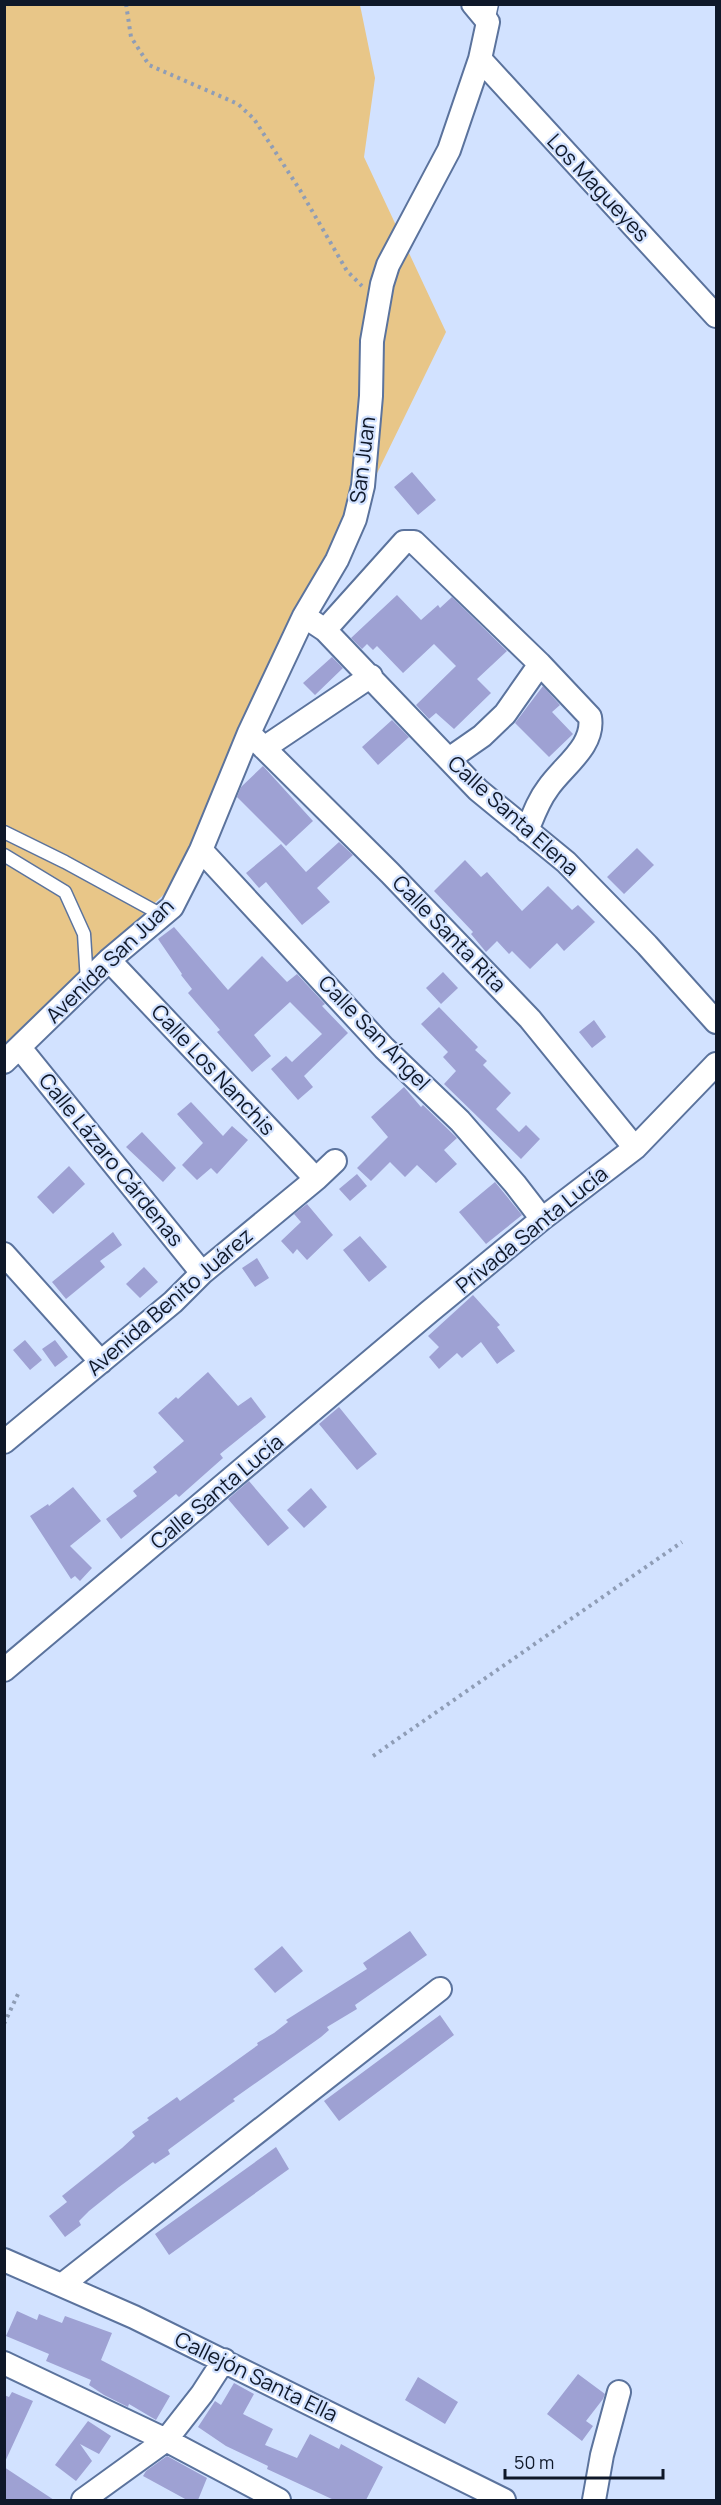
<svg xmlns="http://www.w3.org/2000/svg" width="721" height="2505" font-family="Manrope,sans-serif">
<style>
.green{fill:#e8c688}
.building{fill:#9ea1d3}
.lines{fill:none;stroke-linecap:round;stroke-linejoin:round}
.lane-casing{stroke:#5b739d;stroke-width:15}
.street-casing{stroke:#5b739d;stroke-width:26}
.path{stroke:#8f9db6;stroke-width:4;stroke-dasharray:3 4.5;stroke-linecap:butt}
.lane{stroke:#fff;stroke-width:12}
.street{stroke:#fff;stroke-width:22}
.labels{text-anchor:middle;stroke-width:4.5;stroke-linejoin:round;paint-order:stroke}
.street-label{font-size:21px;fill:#0f1829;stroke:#d2e2ff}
</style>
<rect width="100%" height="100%" fill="#d2e2ff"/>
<path class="green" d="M5,5H360L375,78L364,157L446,332L178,881L5,1045Z"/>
<path class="building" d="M412,472L436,500L418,515L394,487Z
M397,595L421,620L438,605L440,608L452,597L507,651L477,679L491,693L454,729L436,713L429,719L416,705L456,666L434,644L403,673L377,646L373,650L367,644L362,649L351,638Z
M332,657L343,668L315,695L303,683Z
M543,686L560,705L552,712L573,734L549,757L515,723Z
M392,720L409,737L378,765L362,747Z
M263,766L313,821L286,846L237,797L241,787Z
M339,842L353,855L317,888L330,902L302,925L266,882L259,888L246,873L281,844L306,872Z
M637,848L654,865L624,894L607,877Z
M465,860L481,877L487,872L522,911L548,886L572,910L578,905L595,922L564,951L557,943L530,969L512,951L509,954L497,941L486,952L471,934L473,932L434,891Z
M174,927L228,990L262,956L287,982L297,974L325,1004L322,1006L348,1033L304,1076L313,1087L298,1100L271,1069L286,1056L292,1062L322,1034L290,1002L254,1035L271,1056L252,1072L217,1032L220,1030L188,993L192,989L181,975L182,974L158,939Z
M443,972L458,988L441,1004L426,988Z
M439,1007L478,1047L475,1050L487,1061L483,1065L511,1093L496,1109L519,1132L526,1125L540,1139L521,1159L444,1084L456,1071L443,1057L448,1052L421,1024Z
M594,1020L606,1037L592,1048L579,1032Z
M404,1087L421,1107L423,1105L457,1138L444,1150L457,1164L436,1183L417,1165L405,1177L390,1162L371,1181L357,1168L388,1137L371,1117Z
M191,1102L223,1136L232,1126L248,1140L217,1174L211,1168L197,1180L182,1165L203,1143L177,1114Z
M142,1132L176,1168L163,1182L126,1147Z
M69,1166L85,1184L53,1214L37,1197Z
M357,1174L367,1186L350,1201L339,1189Z
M495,1182L522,1215L486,1244L459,1212Z
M307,1204L333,1235L307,1260L297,1249L293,1254L281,1241L301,1222L294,1214Z
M113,1232L122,1245L100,1261L105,1267L66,1299L52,1282Z
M360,1236L387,1267L369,1282L343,1250Z
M257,1258L269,1278L255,1287L242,1268Z
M144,1267L158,1282L140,1298L126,1284Z
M473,1295L500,1325L497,1327L515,1351L497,1364L481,1342L462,1358L457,1353L439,1369L429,1357L439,1347L428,1336Z
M25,1340L42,1360L30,1370L13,1350Z
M55,1340L68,1357L55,1367L42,1349Z
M208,1372L238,1406L251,1397L266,1417L220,1454L223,1458L179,1497L176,1494L121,1539L106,1519L137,1496L133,1491L157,1472L153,1467L184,1441L158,1413L176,1397L178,1399Z
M339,1407L377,1454L357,1470L319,1424Z
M249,1481L289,1528L268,1546L228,1499Z
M73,1487L101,1521L70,1546L92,1568L80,1581L75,1576L71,1579L30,1516L48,1504L49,1506Z
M311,1488L327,1507L304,1528L287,1510Z
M410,1931L427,1955L355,2005L357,2009L327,2027L329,2030L321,2037L233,2099L235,2101L229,2105L168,2150L170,2154L155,2164L153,2162L119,2187L89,2211L79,2221L81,2225L65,2237L49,2216L67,2202L62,2196L122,2148L135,2136L132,2132L149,2120L147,2118L177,2097L180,2101L258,2045L257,2043L274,2033L288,2022L286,2020L367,1969L363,1963Z
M282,1946L303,1971L275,1993L254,1969Z
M440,2015L454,2035L339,2121L324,2101Z
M276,2147L289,2169L169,2255L155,2234Z
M17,2311L37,2320L39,2314L62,2323L65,2316L112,2333L101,2360L170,2396L156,2420L129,2404L128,2407L104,2395L89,2385L91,2380L46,2361L49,2354L6,2336Z
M578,2374L605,2394L603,2399L586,2421L593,2426L582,2441L547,2414Z
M418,2377L458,2402L445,2424L405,2400Z
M234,2383L254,2394L243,2414L273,2429L265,2445L297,2458L310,2434L339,2449L341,2444L383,2467L366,2500H334L267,2469L268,2466L226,2446L198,2427L215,2401L221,2405Z
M12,2392L33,2401L4,2464V2395L9,2397Z
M88,2421L111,2436L99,2454L80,2444L92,2461L76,2481L55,2465Z
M167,2456L207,2478L198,2500H187L143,2476L146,2471Z
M4,2467L54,2500H4Z"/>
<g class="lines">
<g class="lane-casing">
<path id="lane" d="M488,22L492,4
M4,832L65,862L162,915
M4,855L65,892L84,934L87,982"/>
</g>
<g class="street-casing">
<path id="street" d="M480,59L716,316
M304,616L325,630L478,790L566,862L647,945L716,1022
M325,630L404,542H414L540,664L590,717C595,746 563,766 548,788C538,801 533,816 527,831
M249,733L390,873L530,1019L635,1148
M264,748L371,676
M449,759L482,736L505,714L540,664
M201,850L384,1048L460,1121L515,1184L542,1219
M109,960L316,1179
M20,1048L202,1273
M4,1062L109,960L172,907L201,850L249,733L304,616L337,560L355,519L363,486L371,396L372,341L382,284L388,265L449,150L480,59L488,22L473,4
M4,1254L101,1362
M4,1442L173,1302L202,1273L316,1179L335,1161
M4,1670L429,1312L542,1219L635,1148L716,1064
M4,2260L134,2317L504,2500
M62,2285L440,1989
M4,2363L166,2440L279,2500
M83,2500L166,2440L202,2394L224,2360
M594,2500L602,2455L619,2392"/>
</g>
<path class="path" d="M126,4L131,37L149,65L238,104L254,119L300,190L347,271L362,286
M373,1756L682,1542
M4,2024L18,1994"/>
<use href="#lane" class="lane"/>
<use href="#street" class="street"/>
</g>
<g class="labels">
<g class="street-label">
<text transform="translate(598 188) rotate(47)" y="7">Los Magueyes</text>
<text transform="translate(363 460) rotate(-83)" y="7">San Juan</text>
<text transform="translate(513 816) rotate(42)" y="7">Calle Santa Elena</text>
<text transform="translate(449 934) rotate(46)" y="7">Calle Santa Rita</text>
<text transform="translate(110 961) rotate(-44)" y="7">Avenida San Juan</text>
<text transform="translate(374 1033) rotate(46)" y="7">Calle San Ángel</text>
<text transform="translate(213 1070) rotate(47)" y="7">Calle Los Nanchis</text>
<text transform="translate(111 1160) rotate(51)" y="7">Calle Lázaro Cárdenas</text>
<text transform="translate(532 1230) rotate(-39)" y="7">Privada Santa Lucía</text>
<text transform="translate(170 1302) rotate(-41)" y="7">Avenida Benito Juárez</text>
<text transform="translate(217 1492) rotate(-40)" y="7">Calle Santa Lucía</text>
<text transform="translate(256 2377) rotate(26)" y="7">Callejón Santa Ella</text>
</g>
</g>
<rect width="721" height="2505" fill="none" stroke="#0f1829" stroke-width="12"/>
<path d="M505 2469v9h158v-9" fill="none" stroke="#0f1829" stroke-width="3"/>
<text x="514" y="2469" font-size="18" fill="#0f1829" stroke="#d2e2ff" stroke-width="4.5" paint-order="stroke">50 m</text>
</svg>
